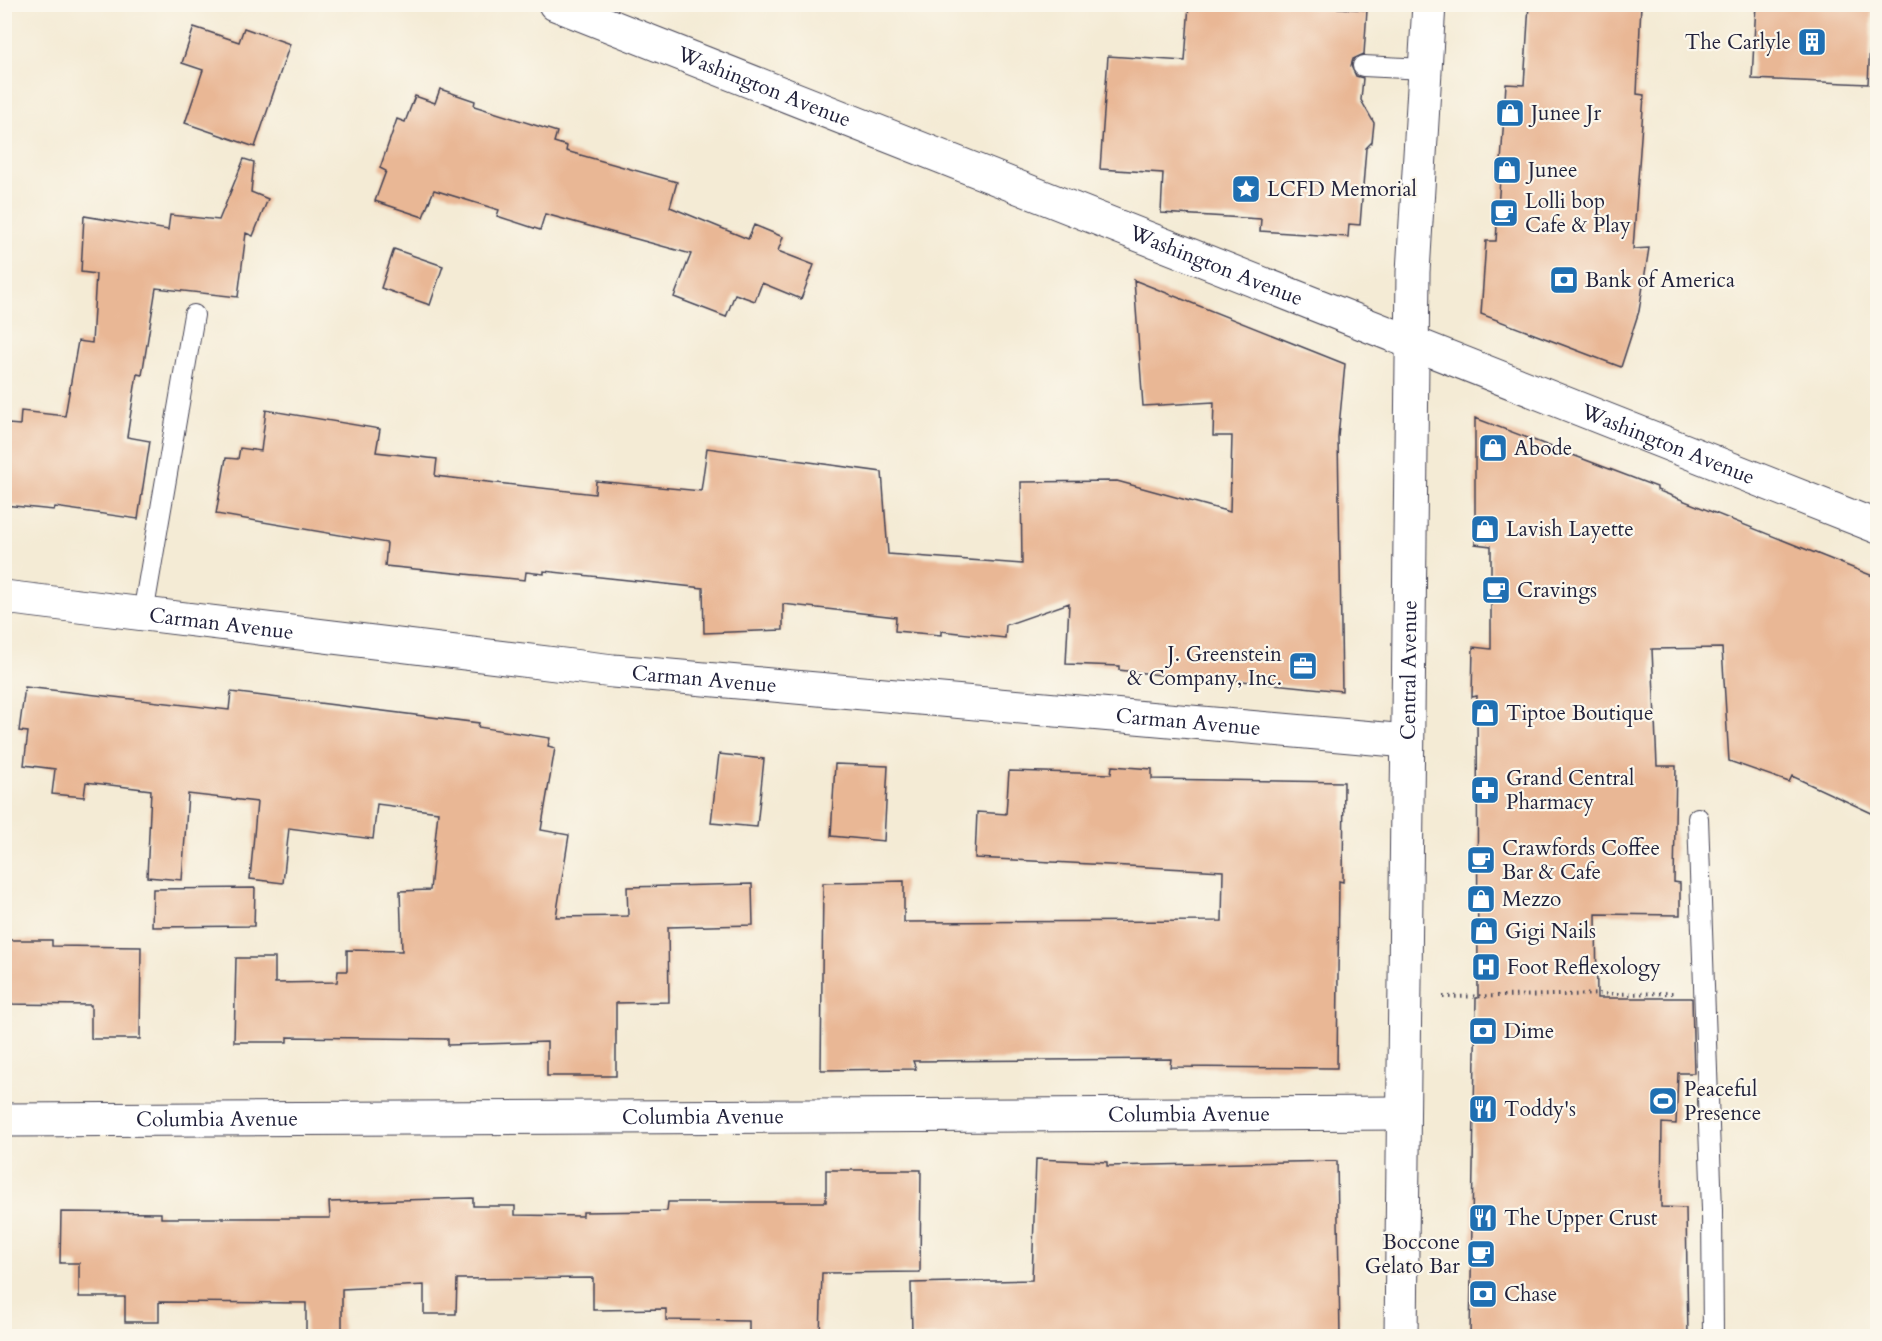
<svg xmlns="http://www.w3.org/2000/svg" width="1882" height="1341" font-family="Cardo,serif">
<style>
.building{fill:#e9b795}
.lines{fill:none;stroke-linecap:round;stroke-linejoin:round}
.lane-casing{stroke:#424052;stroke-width:22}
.street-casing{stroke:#424052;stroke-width:35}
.secondary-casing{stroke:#424052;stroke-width:35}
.path{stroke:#424052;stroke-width:4;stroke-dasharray:1.5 4.5;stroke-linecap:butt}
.lane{stroke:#fff;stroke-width:20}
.street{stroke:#fff;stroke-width:33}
.secondary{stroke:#fff;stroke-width:33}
.labels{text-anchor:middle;stroke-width:4.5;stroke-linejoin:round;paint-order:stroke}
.poi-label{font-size:21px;fill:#22223b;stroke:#fbf7ec;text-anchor:start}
.street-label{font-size:21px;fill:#22223b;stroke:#fbf7ec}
</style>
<rect width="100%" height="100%" fill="#fbf7ec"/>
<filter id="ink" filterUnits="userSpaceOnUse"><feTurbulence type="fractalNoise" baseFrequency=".0167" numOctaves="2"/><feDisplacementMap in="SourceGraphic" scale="12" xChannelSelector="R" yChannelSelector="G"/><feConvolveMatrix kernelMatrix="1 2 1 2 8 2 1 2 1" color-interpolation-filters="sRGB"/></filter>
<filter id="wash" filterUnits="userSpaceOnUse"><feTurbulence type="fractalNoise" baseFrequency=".008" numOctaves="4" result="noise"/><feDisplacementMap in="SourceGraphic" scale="24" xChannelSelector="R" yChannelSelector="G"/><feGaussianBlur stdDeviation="1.35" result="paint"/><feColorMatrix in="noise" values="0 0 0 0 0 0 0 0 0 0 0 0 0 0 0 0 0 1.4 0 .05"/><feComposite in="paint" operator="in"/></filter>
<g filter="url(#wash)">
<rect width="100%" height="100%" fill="#f4ebd5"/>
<g id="blocks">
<path class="building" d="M1189,4H1286L1367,10L1364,54L1353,59L1351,66L1356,76L1363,78L1361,100L1374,123L1372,142L1366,148L1360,225L1349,224L1348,237L1260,231L1261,219L1161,213L1163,173L1100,169L1108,56L1185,61Z
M1529,4H1641L1637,94L1644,95L1633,249L1649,248L1639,311L1621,367L1481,314L1486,241H1496L1506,84L1524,85Z
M1756,4H1872L1868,84L1752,79Z
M194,27L239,42L244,28L290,44L255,147L185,123L203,70L182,63Z
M440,89L475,101L474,106L557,132L554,142L567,146L566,151L677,182L670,207L748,239L754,225L783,237L778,251L814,265L801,299L762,283L755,301L735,294L726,317L674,297L691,254L545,214L540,230L497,216L499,210L434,190L423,217L375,201L386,171L380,168L397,119L405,122L415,96L435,103Z
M244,159L254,162L251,192L268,199L253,236L246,233L238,297L156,288L142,375L137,374L127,437L150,441L138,519L55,507L54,510L4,505V456L8,424L20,425L21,411L65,416L78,341L92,343L96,274L81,272L84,216L168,230L170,215L219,220Z
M394,249L443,266L430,305L381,288Z
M1134,280L1345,364L1338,437L1342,691L1203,677V680L1119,670V666L1066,664L1069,603L1006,625L1005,638L941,631V635L895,631L896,617L783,604V630L704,633L703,588L544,571V574L526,572L525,580L385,566L387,543L216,514L226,458L238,459L240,448L261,451L266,410L380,429L376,452L437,459L435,476L595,494L596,481L701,491L707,448L882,472L888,554L1022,564L1021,482L1117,481L1230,512L1232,436H1213L1214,402L1143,406Z
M1475,418L1657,487V490L1878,578V816L1792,776L1789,782L1729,761L1722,648L1652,649L1657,766H1676L1674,882L1680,883V915L1596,914L1597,998H1692L1694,1073H1678L1676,1124L1662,1123L1661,1207L1686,1208L1688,1336H1470L1476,998H1478L1477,696L1472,697L1473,647L1491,649V546L1475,544Z
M25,687L229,710L231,692L479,723L478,727L550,738L548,746L555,748L541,830L569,835L556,917L628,916L627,887L752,884L753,925L668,927L669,1002L616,1003V1076H547V1042L448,1045V1039L287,1037V1042H234L236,958H275V983L337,982L338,971H347V950L402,951L400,891L430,890L438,812L377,804L373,839L289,828L283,883L250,879L257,802L188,794L182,880L147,877L151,790L86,782L84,797L52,794L55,769L24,765L28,732L19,731Z
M719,754L764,759L757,827L711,823Z
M835,764L888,766L884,841L831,836Z
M1112,766L1152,769V779L1344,782L1343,882L1339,881L1337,1068L1170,1067L1171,1059L913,1061L916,1069L821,1070L823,883L904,881V922L1222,921L1223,871L975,858L977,812L1006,814L1009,771L1111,774Z
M255,888L254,926L152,927L153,889Z
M4,940H52V946L141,947L140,1039H91V1005L4,1004Z
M1036,1159L1107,1162V1166L1337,1161L1340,1336H912L911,1283L1032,1280Z
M826,1170H921L920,1272L822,1273L820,1336H749V1321L666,1320V1309L593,1310V1278L457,1279L456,1314H424V1285L342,1289V1336H306V1303L159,1302V1322H125V1297H79V1263H60L61,1212L161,1213V1218H330L329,1202L473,1198V1206H515V1215L583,1216V1212L667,1211L668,1202H826Z"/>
</g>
</g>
<g filter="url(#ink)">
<use href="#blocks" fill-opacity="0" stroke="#424052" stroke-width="1.5"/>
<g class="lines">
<g class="lane-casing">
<path id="lane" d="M1363,66L1425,69
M143,614L194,315
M1698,818L1712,1210L1713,1336"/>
</g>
<g class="street-casing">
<g id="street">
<path id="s1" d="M555,4L1878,527"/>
<path id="s2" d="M4,597L613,671L1407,741"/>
<path id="s3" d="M4,1120L1403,1113"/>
</g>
</g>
<g class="secondary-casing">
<g id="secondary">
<path id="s4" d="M1401,1336L1413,272L1429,4"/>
</g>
</g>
<path class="path" d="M1443,997L1673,993"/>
<use href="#lane" class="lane"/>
<use href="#street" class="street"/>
<use href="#secondary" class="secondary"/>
</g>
</g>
<defs>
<g id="building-square" transform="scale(1.5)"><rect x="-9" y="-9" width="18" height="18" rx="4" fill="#1f6fb2" stroke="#fbf7ec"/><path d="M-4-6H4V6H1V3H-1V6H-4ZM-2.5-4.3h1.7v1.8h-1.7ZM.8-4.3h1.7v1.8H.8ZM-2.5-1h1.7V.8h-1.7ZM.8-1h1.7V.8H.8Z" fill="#fff"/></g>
<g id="shop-square" transform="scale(1.5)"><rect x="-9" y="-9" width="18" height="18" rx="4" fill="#1f6fb2" stroke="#fbf7ec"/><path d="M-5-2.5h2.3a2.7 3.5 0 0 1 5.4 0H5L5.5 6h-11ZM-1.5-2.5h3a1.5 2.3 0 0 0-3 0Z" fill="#fff"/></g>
<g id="sight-square" transform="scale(1.5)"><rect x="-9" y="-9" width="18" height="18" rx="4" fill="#1f6fb2" stroke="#fbf7ec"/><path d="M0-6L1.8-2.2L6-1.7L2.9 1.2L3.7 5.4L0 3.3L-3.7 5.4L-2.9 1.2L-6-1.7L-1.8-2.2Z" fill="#fff"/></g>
<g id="cafe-square" transform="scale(1.5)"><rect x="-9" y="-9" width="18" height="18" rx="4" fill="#1f6fb2" stroke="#fbf7ec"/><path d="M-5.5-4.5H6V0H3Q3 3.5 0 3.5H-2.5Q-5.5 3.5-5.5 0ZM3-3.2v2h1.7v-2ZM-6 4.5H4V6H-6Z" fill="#fff"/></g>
<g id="bank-square" transform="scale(1.5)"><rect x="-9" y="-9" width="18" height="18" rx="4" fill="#1f6fb2" stroke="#fbf7ec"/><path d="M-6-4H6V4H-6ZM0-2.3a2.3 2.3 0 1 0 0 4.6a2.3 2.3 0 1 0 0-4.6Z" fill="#fff"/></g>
<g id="office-square" transform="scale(1.5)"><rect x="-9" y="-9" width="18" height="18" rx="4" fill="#1f6fb2" stroke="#fbf7ec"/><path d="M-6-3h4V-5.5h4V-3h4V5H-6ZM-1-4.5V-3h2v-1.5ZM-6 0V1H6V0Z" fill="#fff"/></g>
<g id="pharmacy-square" transform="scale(1.5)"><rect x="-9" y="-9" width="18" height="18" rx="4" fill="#1f6fb2" stroke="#fbf7ec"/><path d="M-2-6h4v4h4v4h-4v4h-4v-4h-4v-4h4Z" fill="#fff"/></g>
<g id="hospital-square" transform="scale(1.5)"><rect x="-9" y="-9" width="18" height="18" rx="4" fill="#1f6fb2" stroke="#fbf7ec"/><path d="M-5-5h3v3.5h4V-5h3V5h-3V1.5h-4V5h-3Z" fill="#fff"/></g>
<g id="stadium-square" transform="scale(1.5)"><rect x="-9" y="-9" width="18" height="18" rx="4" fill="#1f6fb2" stroke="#fbf7ec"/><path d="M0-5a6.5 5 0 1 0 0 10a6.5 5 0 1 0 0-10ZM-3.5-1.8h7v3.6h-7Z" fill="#fff"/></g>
<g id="restaurant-square" transform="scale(1.5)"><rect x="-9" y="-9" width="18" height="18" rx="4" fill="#1f6fb2" stroke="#fbf7ec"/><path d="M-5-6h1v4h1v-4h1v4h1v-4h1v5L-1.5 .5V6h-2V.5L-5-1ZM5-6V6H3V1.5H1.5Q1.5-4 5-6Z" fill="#fff"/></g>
</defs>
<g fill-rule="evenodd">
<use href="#building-square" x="1812" y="42"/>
<use href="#shop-square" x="1510" y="113"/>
<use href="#shop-square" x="1507" y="170"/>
<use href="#sight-square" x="1246" y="189"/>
<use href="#cafe-square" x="1504" y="213"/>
<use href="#bank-square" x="1564" y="280"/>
<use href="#shop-square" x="1493" y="448"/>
<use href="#shop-square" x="1485" y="529"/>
<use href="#cafe-square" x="1496" y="590"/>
<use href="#office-square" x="1303" y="666"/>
<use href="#shop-square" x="1485" y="713"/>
<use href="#pharmacy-square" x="1485" y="790"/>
<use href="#cafe-square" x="1481" y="860"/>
<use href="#shop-square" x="1481" y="899"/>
<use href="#shop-square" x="1484" y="931"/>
<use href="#hospital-square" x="1486" y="967"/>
<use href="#bank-square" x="1483" y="1031"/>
<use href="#stadium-square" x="1663" y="1101"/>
<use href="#restaurant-square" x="1483" y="1109"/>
<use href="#restaurant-square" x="1483" y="1218"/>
<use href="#cafe-square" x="1481" y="1254"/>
<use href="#bank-square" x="1483" y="1294"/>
</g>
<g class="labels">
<g class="poi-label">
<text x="1791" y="49" text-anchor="end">The Carlyle</text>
<text x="1531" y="120">Junee Jr</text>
<text x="1528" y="177">Junee</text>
<text x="1267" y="196">LCFD Memorial</text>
<text x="1525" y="208">Lolli bop<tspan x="1525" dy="24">Cafe &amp; Play</tspan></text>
<text x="1585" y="287">Bank of America</text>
<text x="1514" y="455">Abode</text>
<text x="1506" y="536">Lavish Layette</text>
<text x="1517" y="597">Cravings</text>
<text x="1282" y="661" text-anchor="end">J. Greenstein<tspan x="1282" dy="24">&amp; Company, Inc.</tspan></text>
<text x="1506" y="720">Tiptoe Boutique</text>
<text x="1506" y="785">Grand Central<tspan x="1506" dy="24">Pharmacy</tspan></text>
<text x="1502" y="855">Crawfords Coffee<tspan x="1502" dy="24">Bar &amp; Cafe</tspan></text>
<text x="1502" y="906">Mezzo</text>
<text x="1505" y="938">Gigi Nails</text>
<text x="1507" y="974">Foot Reflexology</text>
<text x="1504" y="1038">Dime</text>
<text x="1684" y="1096">Peaceful<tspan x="1684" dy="24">Presence</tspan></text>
<text x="1504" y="1116">Toddy's</text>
<text x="1504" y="1225">The Upper Crust</text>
<text x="1460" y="1249" text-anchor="end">Boccone<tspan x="1460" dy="24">Gelato Bar</tspan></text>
<text x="1504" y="1301">Chase</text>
</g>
<g class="street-label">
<text dy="7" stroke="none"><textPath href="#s1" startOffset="225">Washington Avenue</textPath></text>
<text dy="7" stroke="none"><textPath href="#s1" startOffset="711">Washington Avenue</textPath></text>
<text dy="7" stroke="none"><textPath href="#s1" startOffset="1197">Washington Avenue</textPath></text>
<text dy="7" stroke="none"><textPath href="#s2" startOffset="219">Carman Avenue</textPath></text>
<text dy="7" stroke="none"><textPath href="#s4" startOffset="666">Central Avenue</textPath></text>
<text dy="7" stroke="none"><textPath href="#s2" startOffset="705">Carman Avenue</textPath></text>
<text dy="7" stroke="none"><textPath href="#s2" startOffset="1191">Carman Avenue</textPath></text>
<text dy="7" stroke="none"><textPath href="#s3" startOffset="1185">Columbia Avenue</textPath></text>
<text dy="7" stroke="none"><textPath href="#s3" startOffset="699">Columbia Avenue</textPath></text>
<text dy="7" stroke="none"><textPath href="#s3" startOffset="213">Columbia Avenue</textPath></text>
</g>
</g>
<rect width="1882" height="1341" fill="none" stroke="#fbf7ec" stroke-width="24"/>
</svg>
